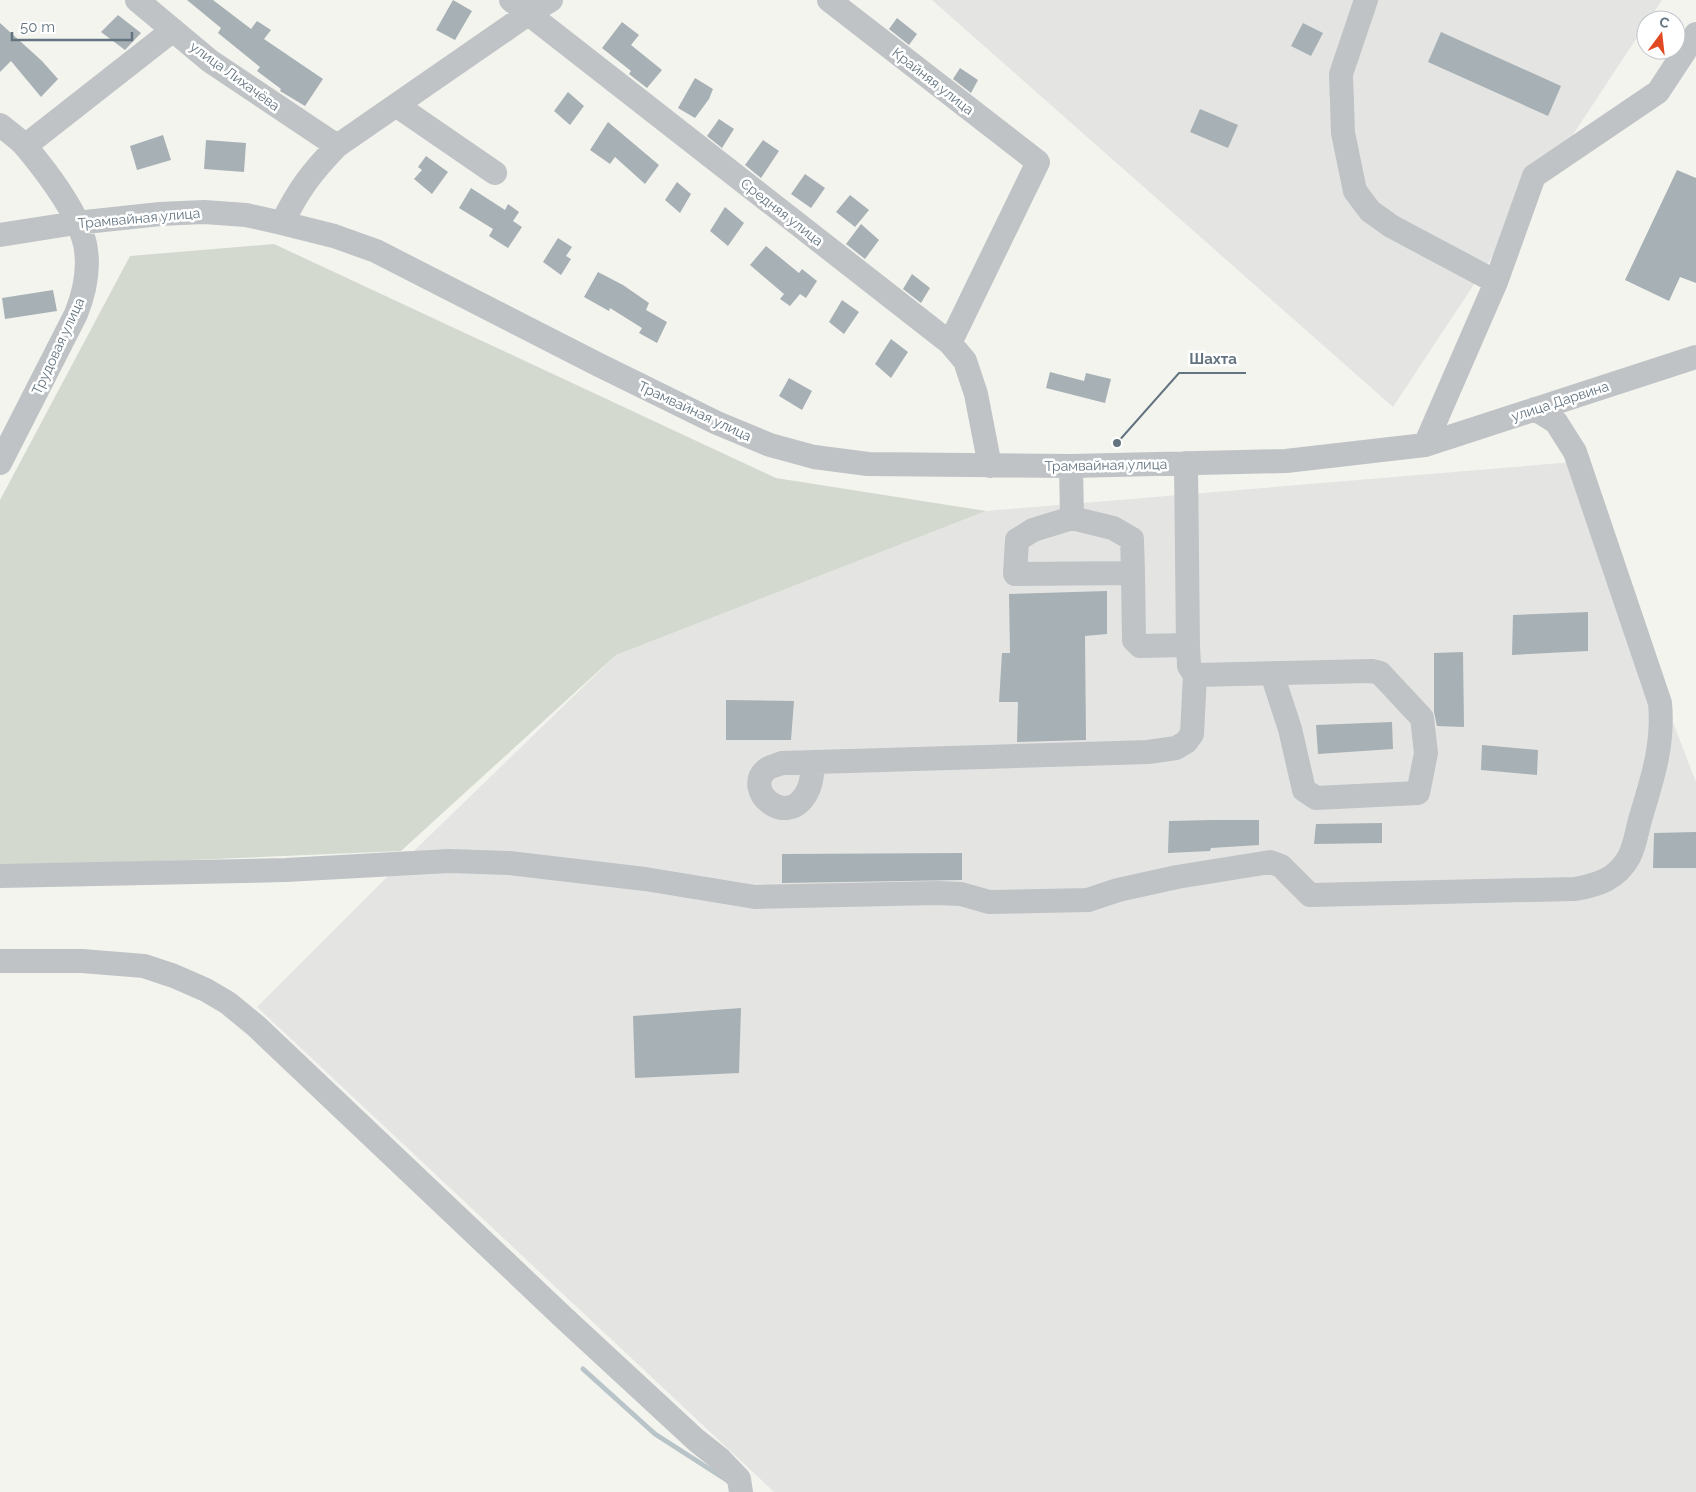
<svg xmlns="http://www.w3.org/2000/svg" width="1696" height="1492" font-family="Raleway,sans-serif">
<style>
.built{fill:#e4e5e3}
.green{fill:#d3d9cf}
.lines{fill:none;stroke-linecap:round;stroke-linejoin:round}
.stream{stroke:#b9c4c9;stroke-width:5}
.building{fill:#a7b0b4}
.minor{stroke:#bfc3c6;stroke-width:24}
.labels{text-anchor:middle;stroke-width:5;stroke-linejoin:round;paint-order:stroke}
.street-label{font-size:14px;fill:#637480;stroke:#fff}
.leader{fill:none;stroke:#637480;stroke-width:2}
.callout-dot{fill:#637480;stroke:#fff;stroke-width:2}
.callout-label{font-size:15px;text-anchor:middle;font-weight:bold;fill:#637480;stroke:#fff;stroke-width:5;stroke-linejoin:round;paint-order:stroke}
</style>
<rect width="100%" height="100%" fill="#f4f4ef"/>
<path class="built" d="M932,0H1662L1649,20H1646V24L1393,407Z
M1573,462L1696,782V1492H774L257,1007L390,874L616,655L986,511Z"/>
<path class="green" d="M274,244L776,478L986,511L616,655L401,851L0,868V500L130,256Z"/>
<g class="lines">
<path class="stream" d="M583,1369L655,1434L725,1479"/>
</g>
<path class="building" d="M187,0H213L251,29L257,21L271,30L264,39L323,79L305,106L280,91L281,89L257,71L260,67L218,33L221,28Z
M453,0L472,11L455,40L436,30Z
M118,15L141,33L125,50L101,32Z
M897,18L917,34L909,45L889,29Z
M622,22L639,35L631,45L662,70L647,88L629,74L631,71L602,48Z
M0,23L42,61L58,79L41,97L11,61L0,72Z
M1303,23L1323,33L1311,56L1291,46Z
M1441,32L1561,86L1548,116L1428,62Z
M960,68L978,80L971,93L953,79Z
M695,78L713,89L709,99L695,118L678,108Z
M568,92L584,106L570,125L554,111Z
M1200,109L1238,125L1228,148L1190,132Z
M719,119L734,129L722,148L707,136Z
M608,122L659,165L645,184L615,157L610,164L590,150Z
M163,135L171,160L137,170L130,146Z
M206,140L246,143L244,172L204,169Z
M763,140L779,151L761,178L745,165Z
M426,156L448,172L432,194L414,179L422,170L418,167Z
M1677,170L1696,178V283L1680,277L1669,301L1625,280Z
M805,174L825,188L811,208L791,194Z
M677,182L691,194L680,213L665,200Z
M471,188L505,210L508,204L519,212L513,221L522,227L508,248L489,236L493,229L459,208Z
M850,195L869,210L855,227L836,212Z
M725,207L744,223L728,246L710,231Z
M861,224L879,240L865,259L846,244Z
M558,238L572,247L566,256L571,259L561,275L543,262Z
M766,246L799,273L802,269L817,281L806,298L800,294L790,306L780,299L784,294L750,265Z
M598,272L623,285L649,303L646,310L667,322L657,343L639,333L642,328L610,308L609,311L584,297Z
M912,274L930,288L921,303L903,289Z
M53,290L57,311L5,319L2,298Z
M842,300L859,312L844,334L829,322Z
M891,339L908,352L891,378L875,364Z
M1050,372L1084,381L1086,373L1111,379L1105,403L1046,388Z
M789,378L812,391L802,410L779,396Z
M1107,591V634L1085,636L1086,740L1017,742L1018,702H999L1002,653H1010L1009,594Z
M1588,612V651L1512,655L1513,615Z
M1463,652L1464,727L1437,726L1434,712V653Z
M726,700L794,701L791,740H726Z
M1392,722L1393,749L1318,754L1316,725Z
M1482,745L1538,750L1537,775L1481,770Z
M1212,820H1259V845L1211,848L1210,851L1168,853L1169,821Z
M1382,823V843L1314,844L1316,824Z
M1696,832V868H1653L1654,833Z
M962,853V880L782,883V854Z
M741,1008L739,1073L635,1078L633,1016Z"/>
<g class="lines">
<path class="minor" d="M137,0L210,61L337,146
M511,0L950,343L965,361L976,394L990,466
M829,0L1038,162L950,343
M1366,0L1341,74L1343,133L1355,191L1370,211L1391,226L1496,282
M396,105L495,173
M0,125C9,132 19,139 26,147C47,172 82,218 86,250C89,272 84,294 76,314L0,463
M25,146L173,30
M282,223C299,189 311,173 337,146L528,14L551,0
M0,235L76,223L160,214L204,212L246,215L282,223L334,236L376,251L599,365L717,423L770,445L814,457L868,464L1071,466L1286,461L1425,445L1696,357
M1425,445L1496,282L1534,176L1658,92L1696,34
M1186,463L1188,645
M1071,466L1072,518L1033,530L1017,540L1015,574L1133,573L1132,539L1113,528L1072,518
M1133,573L1134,640L1140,646L1188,645L1189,666L1195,675L1372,671L1380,673L1422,718L1426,753L1418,793L1316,798L1304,790L1290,729L1272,674
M814,762C812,772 812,784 807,792C787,831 741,789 767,769C771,766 778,765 782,763L1148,752L1176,748L1186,742L1192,734L1195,675
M0,876L286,870L449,861L509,863L645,879L755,897L937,893L961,894L989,902L1088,900L1118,890L1177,877L1270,862L1281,866L1310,895L1575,889C1598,885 1617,879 1629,857C1635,846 1637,831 1640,820C1652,780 1664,745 1660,703L1575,452L1556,422L1535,409
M0,961H82L144,966L174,976L206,990L228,1003L256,1026L564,1318L696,1440L720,1459L739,1479L741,1492"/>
</g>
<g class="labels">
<g class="street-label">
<text transform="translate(235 76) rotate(36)" y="5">улица Лихачёва</text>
<text transform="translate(933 81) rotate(38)" y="5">Крайняя улица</text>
<text transform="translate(782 212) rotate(38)" y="5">Средняя улица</text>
<text transform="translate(139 218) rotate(-5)" y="5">Трамвайная улица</text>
<text transform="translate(58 346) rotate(-65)" y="5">Трудовая улица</text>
<text transform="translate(1560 401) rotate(-18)" y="5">улица Дарвина</text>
<text transform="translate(695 411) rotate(25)" y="5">Трамвайная улица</text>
<text transform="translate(1106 465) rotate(-1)" y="5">Трамвайная улица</text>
</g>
</g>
<path class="leader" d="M1117 443L1179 373H1246"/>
<circle class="callout-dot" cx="1117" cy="443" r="5"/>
<g class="callout-label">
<text x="1213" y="364">Шахта</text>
</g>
<g transform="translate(1661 35) rotate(15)"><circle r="24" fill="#ffffff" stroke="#c1c7cc"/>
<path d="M0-4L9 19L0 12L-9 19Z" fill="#e14922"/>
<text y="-8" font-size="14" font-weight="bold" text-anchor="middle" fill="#637480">С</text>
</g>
<path d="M12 32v8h120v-8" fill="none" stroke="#637480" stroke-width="2.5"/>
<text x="20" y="32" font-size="15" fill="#637480" stroke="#ffffff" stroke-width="4" paint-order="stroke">50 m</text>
</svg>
